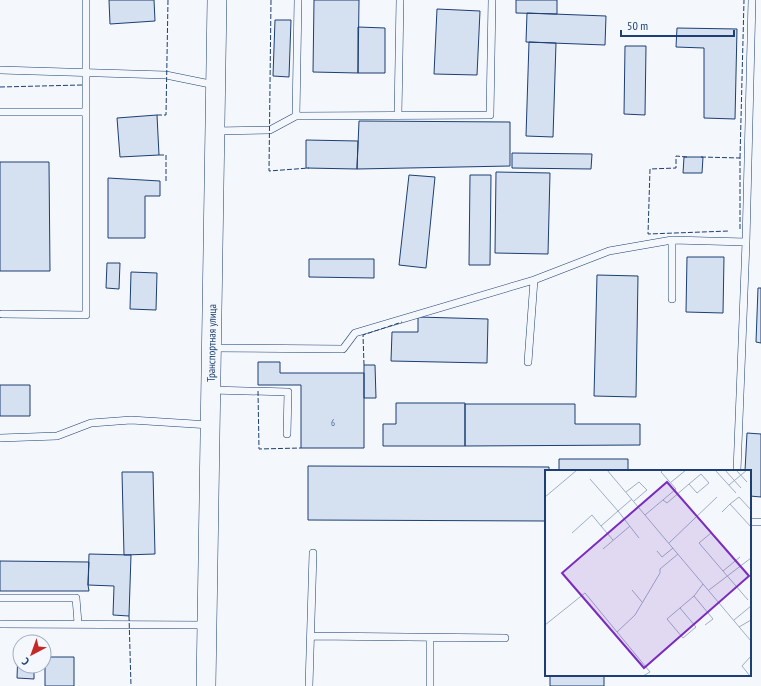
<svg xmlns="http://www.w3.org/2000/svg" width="761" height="686" font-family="'PT Sans Narrow',sans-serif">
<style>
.building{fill:#d5e0f0;stroke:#1d3f73}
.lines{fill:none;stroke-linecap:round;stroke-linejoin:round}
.service-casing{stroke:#1d3f73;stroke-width:8}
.secondary-casing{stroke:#1d3f73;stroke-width:20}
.service{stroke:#f4f7fb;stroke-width:7}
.secondary{stroke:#f4f7fb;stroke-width:19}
.fence{stroke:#1d3f73;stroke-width:1;stroke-dasharray:5 2;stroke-linecap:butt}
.labels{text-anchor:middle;stroke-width:3;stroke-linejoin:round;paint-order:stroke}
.number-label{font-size:9px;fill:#4b6792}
.street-label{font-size:11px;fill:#1d3f73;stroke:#f4f7fb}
.inset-road{fill:none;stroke:#9eadc5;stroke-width:1}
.view{fill:#7b2cbf;fill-opacity:0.15;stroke:#7b2cbf;stroke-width:2}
.inset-edge{fill:none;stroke:#1d3f73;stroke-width:2}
</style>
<rect width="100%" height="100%" fill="#f4f7fb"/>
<path class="building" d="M109,0H154L155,21L110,24Z
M314,0H359L358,73L313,72Z
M516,0H557V14L516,13Z
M437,9L480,11L477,75L434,74Z
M527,13L606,16L605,45L526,42Z
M275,20H291L289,77L273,76Z
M358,27L385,28V73H358Z
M677,28L737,29L735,119L704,118V48L676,47Z
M529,42L556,43L553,137L526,136Z
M625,46H646L645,115L624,114Z
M157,115L159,155L120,157L117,118Z
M359,121L510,122V166L357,169Z
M306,140L358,141L357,169L306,168Z
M512,153L592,154L591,169L512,168Z
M684,157H703L702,173H683Z
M0,162H49L50,271H0Z
M496,172L550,173L548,254L495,253Z
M409,175L435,177L426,268L399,265Z
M470,175H491L490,265H469Z
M108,178L160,181V196H145V238H108Z
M687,257H724L723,313L686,312Z
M309,259H374V278L309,277Z
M107,263H120L119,289L106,288Z
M131,272L157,273L156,310L130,309Z
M597,275L638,276L636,397L594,396Z
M758,288H761V343L756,342Z
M418,317L488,319L487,363L391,361L392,332H418Z
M258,362H280V373H364V448H301V385H258Z
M364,365H375L376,398H364Z
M0,385H30V416H0Z
M396,403H465V446H383V424H396Z
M465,404H575V424H640V445L465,446Z
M747,433L761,434V497L750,496V471H745Z
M559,459H628V471H559Z
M308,466L549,467V471H546V521L308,520Z
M122,472H153L155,554L124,555Z
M89,554L131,555L129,616L113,615L114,586L88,585Z
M0,561L89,562L88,585L89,591H0Z
M18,650H20V666H34V679L17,678Z
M45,657H74V686H45Z
M550,675H604V686H550Z"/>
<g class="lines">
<g class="service-casing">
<path id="service" d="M0,70L166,75L215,85
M0,112H86V0
M398,115L400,0
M296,116L490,115L492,0
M215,131L270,130L296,116L298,0
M672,240V299
M2,314L86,315V112
M211,348L343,349L355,333L534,280L609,251L672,240L746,242
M528,362L534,280
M211,390L288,392L287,434
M0,438L57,436L91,423L131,420L210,425
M737,471L746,242L752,0
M750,522H761
M0,598H76L78,623
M0,624L207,625
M311,636L505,638
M309,686L313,553
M430,686V637"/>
</g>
<g class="secondary-casing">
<g id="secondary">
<path id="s1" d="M206,686L217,0"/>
</g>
</g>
<use href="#service" class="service"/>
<use href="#secondary" class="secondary"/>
<path class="fence" d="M271,0L269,171L309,168
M0,87L82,85
M157,115H166L168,0
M159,155H166V181
M687,157L676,156V168L650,169L648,234L729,231
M701,157L740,158V230
M740,158L744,0
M364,365L363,335L402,322
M258,391L259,449L301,448
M129,616L131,686"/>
</g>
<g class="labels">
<g class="number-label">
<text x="333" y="426">6</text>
</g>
<g class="street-label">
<text dy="4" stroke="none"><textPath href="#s1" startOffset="343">Транспортная улица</textPath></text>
</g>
</g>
<g transform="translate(545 470)">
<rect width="206" height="206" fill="#f4f7fb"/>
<path class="inset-road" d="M62,0L206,171M170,0L191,23M180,0L196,18M191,0L202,12M45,9L73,41L87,29M125,13L141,0M184,15L202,0M81,22L94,12L102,20L89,31M0,27L32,0M118,30L122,33L144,14L152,23L164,13L156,4L144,14M185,34L194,27L206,40M177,42L185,34L206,57M100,45L131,19L116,2L118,0M56,56L68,70M27,63L47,45L56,56L73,41L94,68M166,63L154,73L178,101M124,73L172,27M58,79L85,56M112,81L117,87L128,78M195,87L178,101L203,130M158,114L149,126L168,149L160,155M87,120L97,132M164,120L206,88M135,138L151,157L138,168L122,149L149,126M189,150L206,136M0,155L40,123L105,202L98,206M194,157L206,150M72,162L90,145L115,103V99L133,84M205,206L197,196L206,186"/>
<path class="view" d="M122,12L204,106L99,198L17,103Z"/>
<rect width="206" height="206" class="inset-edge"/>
</g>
<g transform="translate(32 654) rotate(221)"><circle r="19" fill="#f4f7fb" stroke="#9eadc5"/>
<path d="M0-3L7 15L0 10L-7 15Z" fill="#c62828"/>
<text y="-6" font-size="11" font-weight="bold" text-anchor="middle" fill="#1d3f73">С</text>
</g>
<path d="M621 30v6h113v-6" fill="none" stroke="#1d3f73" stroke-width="2"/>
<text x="627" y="30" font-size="12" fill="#1d3f73" stroke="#f4f7fb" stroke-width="3" paint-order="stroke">50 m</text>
</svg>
